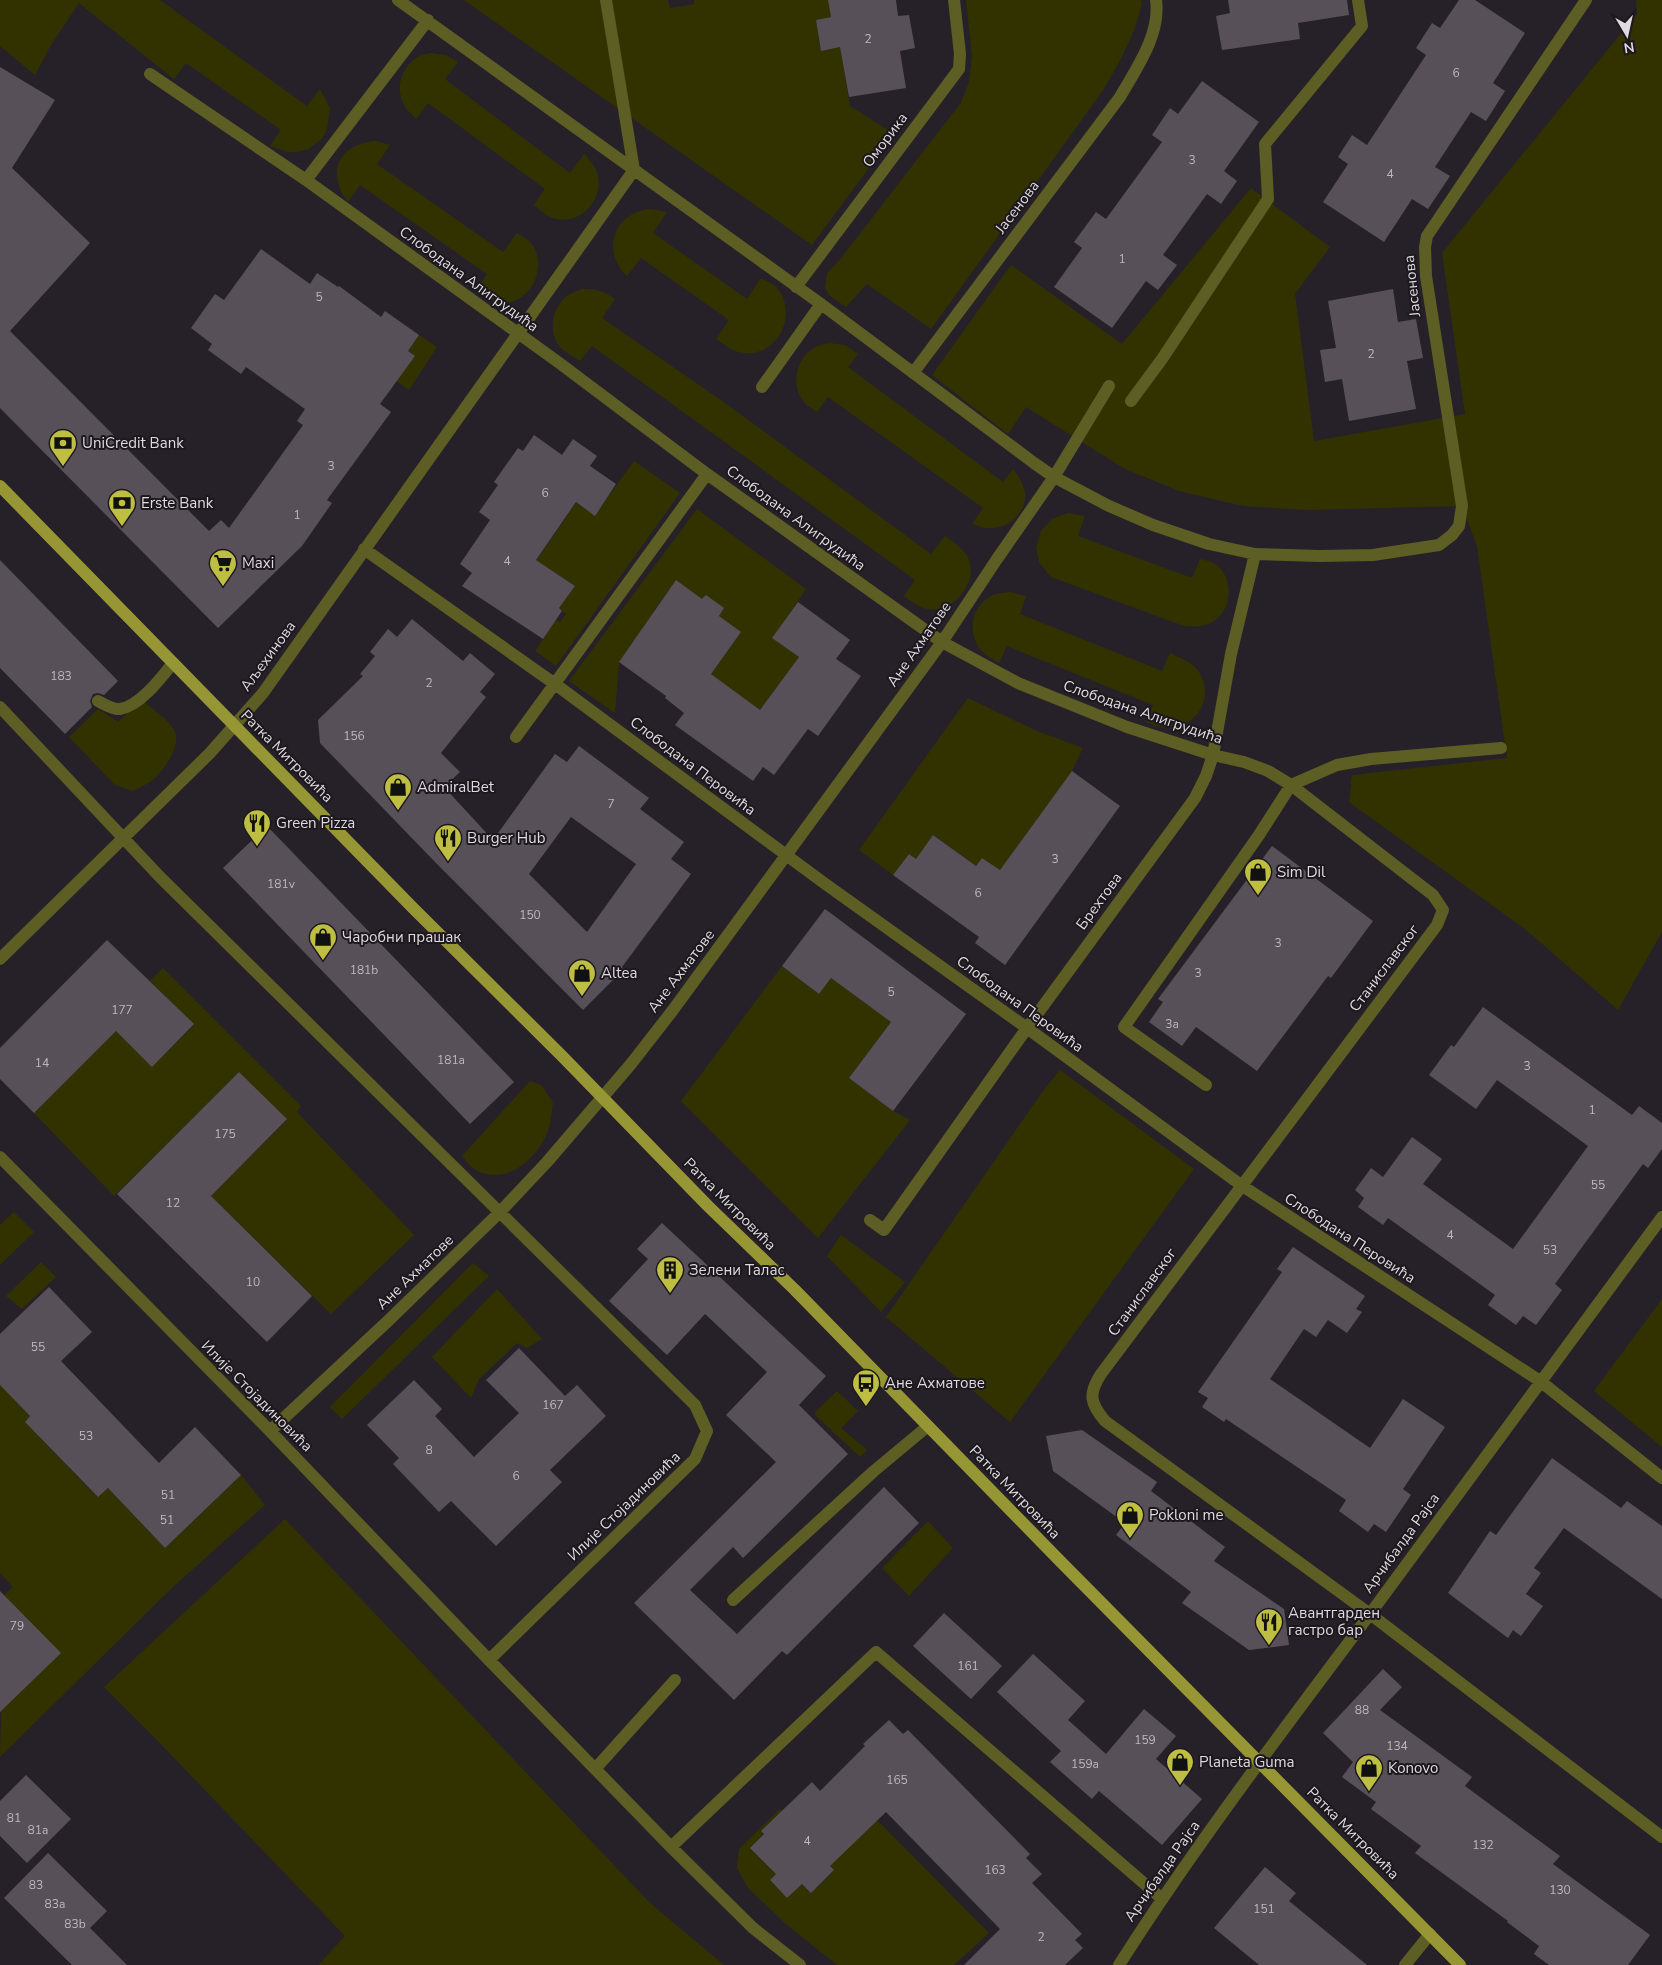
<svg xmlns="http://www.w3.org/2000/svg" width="1662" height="1965" font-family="'Nunito Sans',sans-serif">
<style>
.green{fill:#323201}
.building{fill:#575059;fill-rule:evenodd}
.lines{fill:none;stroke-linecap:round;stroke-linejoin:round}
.minor{stroke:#5d5e24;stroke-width:12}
.major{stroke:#969734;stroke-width:12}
.labels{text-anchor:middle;stroke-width:4;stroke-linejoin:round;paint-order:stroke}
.number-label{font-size:12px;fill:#bcb8be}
.street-label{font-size:15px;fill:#dedadf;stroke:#1d171e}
.poi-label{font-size:15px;fill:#dedadf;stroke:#1d171e;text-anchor:start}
</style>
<rect width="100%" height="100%" fill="#262128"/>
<path class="green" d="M0,0H160L307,106L320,89L330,108L327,129L322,139L308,149L297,152H287L270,146L281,130L186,63L174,79L79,3L51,45L35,75L0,46Z
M464,0H668L670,8L694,4V0H828L831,17L816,20L821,51L840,47L850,106L894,134L812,245Z
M966,0H1141L1142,3C1135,35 1120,61 1104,89L931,329L867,284L846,307L830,296L825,288L827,273L838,262L960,104L969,82L972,56Z
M1636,0H1662V932L1618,1010L1525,929L1349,802L1352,775L1507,758L1477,546L1462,506L1306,510L1243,506L1179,491L1125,469L1026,407L1008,434L932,375L1011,265L1122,344L1251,188L1330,247L1295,294L1314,441L1465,414L1442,253L1637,14Z
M431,53L446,55L458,62L445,79L570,173L584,154C591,161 596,167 598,176C603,200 581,224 557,219C547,217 541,211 534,205L545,189L428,103L416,119C413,115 408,111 405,107C395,90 400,69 416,58C420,55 426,54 431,53Z
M376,141L390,145L377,164L503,252L517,233C521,236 526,238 530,242C549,263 533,303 503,303C492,302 484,297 475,291L487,274L360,185L348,202C325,172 339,144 376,141Z
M649,209L667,212L653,233L747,299L761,278C765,281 771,283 775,286C800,311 779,357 744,353C733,352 725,345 716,339L729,320L641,258L627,276C601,251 613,214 649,209Z
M582,289C596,289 604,291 615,299L602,318L721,400L931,554L945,536C952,541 961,547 966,554C982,578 955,614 928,609C919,608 911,601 904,596L915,580L592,346L580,361C574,357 566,353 561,348C549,336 551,313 562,301C567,294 574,292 582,289Z
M419,335L437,347L409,390L396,381L415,356L408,351Z
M829,343L845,345L858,354L848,367L1003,482L1013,469C1019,477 1023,483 1025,493C1027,514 1006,530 987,528C982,528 977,525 972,524L983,508L828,397L817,412C813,409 807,406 804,402C790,386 796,358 814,348C818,345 824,344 829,343Z
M634,461L680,493L556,666L535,651L556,620L560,622L566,614L559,608L575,586L547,567L537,580L527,574L576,503L595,515Z
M697,509L806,589L773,638L799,657L760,710L711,674L741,632L719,616L724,608L702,599L676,581L654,610L658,614L647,622L619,662L615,713L569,681Z
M1068,513L1085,516L1078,536L1192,578L1200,559C1204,560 1211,561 1215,564C1234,576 1233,609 1214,621C1204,627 1195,627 1184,626L1051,577L1039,562L1036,548L1041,531L1052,519Z
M1010,592L1026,596L1020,614L1162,671L1170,653C1180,658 1193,662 1199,672C1212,692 1203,718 1180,726C1169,730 1156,726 1146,722L1153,705L1007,646L999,663C992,659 985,655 980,649C968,633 971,609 988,598C995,593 1003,593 1010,592Z
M968,698L1037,731L1083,748L1072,771L1000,870L982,858L976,866L934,835L916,859L909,854L893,875L859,850Z
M142,700C152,709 169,719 175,732C181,747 162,774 150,782C145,785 139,788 133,791L115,785L69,737L98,709L118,722Z
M782,966L819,994L831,978L891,1022L849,1078L893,1111L910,1120L818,1238L681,1101Z
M163,968L301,1106L297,1112L414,1235L331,1314L211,1196L287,1120L239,1072L114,1196L34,1113L116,1031L152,1066L194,1025L150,981Z
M1060,1070L1194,1169L1010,1422L886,1317L1043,1091Z
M530,1081L541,1085L553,1102C552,1109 551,1117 550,1125C542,1153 513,1183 482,1173C473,1170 467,1162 462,1156Z
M14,1212L34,1232L0,1265V1225Z
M841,1235L905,1282L881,1312L827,1256Z
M41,1262L56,1277L22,1309L6,1296Z
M473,1263L489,1276L342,1419L330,1407Z
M497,1289L542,1339L527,1348L517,1343L479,1379L471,1398L432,1357Z
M1662,1299V1447L1594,1391Z
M0,1385L30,1416L25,1422L97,1497L108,1488L165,1548L241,1475L265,1505L175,1585L0,1757L4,1595L13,1587L0,1573Z
M837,1391L858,1411L841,1428L867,1450L860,1457L815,1415V1412Z
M285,1519L650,1903L724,1965H318L345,1936L153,1736L104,1687Z
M928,1521L953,1548L909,1596L882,1568Z
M780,1809L789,1818L777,1816L761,1831L764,1834L750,1848L776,1874L770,1880L787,1898L802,1884L811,1893L834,1871L827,1863L877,1820L989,1933L954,1965H837L787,1925L748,1888L737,1868L739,1849Z"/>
<path class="building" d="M828,0H896L898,16L909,15L915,48L900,51L906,88L849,97L840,47L821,51L816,20L831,17Z
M1228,0H1347L1349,15L1298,23L1300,39L1222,50L1216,16L1230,13Z
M1459,0H1475L1525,33L1493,83L1505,91L1486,121L1471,112L1435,167L1450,176L1428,209L1412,199L1384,242L1323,202L1348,164L1338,157L1352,135L1367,145L1426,55L1416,48L1432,23L1440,28Z
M0,67L55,100L12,168L90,243L10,331L209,531L221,520L229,528L303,425L297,421L305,409L246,367L241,374L208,350L212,344L191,328L215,294L224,300L261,249L310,284L317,273L338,287L339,286L381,317L385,311L419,335L408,351L415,356L380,404L391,412L327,500L332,503L302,546L218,628L0,408Z
M1202,81L1259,122L1224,171L1237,181L1221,204L1207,194L1163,255L1177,265L1158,290L1146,281L1112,328L1054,287L1082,248L1074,242L1096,212L1106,219L1162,142L1152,135L1170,108L1178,114Z
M1393,289L1398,322L1416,319L1423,358L1407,361L1416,409L1349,421L1342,379L1325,382L1320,350L1336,348L1328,301Z
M534,435L562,455L573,439L597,456L590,466L616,484L595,516L576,502L536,560L575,586L559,608L562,611L543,639L462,586L472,573L460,564L490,520L479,512L498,485L494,482L518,448L523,451Z
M0,560L118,681L104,695L98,693L93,694L90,701L92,707L65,734L0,668Z
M676,580L702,599L706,595L724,608L719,616L741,632L711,674L760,710L799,657L772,638L798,602L850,640L836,659L861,676L818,736L808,729L774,775L763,767L753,781L675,725L684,713L665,698L666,696L619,662Z
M412,619L463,661L470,653L495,674L480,692L486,697L441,753L460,772L444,787L493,840L555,754L567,762L579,746L649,798L640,809L684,842L671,859L691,874L622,967L624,969L583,1010L435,862L320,743L318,720L363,676L360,674L375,656L370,652L388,629L397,637ZM571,817L636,864L587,932L529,874Z
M1072,771L1120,806L1005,965L975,943L979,937L893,875L909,854L916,859L933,835L976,866L982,858L1000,870Z
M267,826L514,1082L470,1124L223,868Z
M1272,846L1373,921L1331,978L1328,976L1257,1071L1196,1027L1182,1046L1149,1022L1163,1002L1158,999Z
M825,909L966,1014L893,1111L849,1078L891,1022L831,978L819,994L782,966Z
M107,940L194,1024L152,1067L116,1031L34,1113L0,1079V1048Z
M1483,1007L1632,1115L1639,1106L1662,1123V1149L1648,1168L1643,1164L1555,1284L1562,1290L1536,1325L1523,1316L1516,1325L1488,1305L1495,1295L1388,1218L1383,1225L1358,1207L1364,1198L1355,1190L1371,1168L1383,1177L1412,1137L1442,1159L1423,1184L1513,1249L1588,1146L1497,1080L1476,1109L1429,1075L1451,1045L1454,1047Z
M239,1072L287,1119L211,1196L312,1296L267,1342L117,1194Z
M662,1223L826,1376L799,1405L848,1454L743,1558L733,1547L690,1590L737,1634L884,1487L919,1523L787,1655L782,1651L734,1700L634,1603L776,1462L726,1415L767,1372L705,1314L667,1355L609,1301L648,1259L637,1249Z
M1293,1247L1365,1296L1356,1309L1362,1312L1347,1333L1328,1320L1316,1337L1304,1329L1270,1379L1370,1448L1403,1399L1445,1427L1403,1489L1411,1495L1386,1532L1374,1524L1368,1532L1339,1511L1346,1500L1226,1419L1224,1422L1202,1407L1208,1398L1198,1392L1282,1272L1277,1269Z
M49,1287L92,1332L61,1361L159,1463L195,1427L241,1475L165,1548L108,1488L98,1497L25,1422L30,1416L0,1385V1334Z
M519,1348L565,1396L577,1385L606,1416L550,1470L562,1482L496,1546L451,1501L439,1512L393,1464L399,1458L367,1425L414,1380L442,1409L435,1416L474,1457L519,1413L486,1380Z
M1082,1430L1157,1482L1151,1491L1225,1547L1214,1561L1284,1609L1289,1645L1249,1650L1182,1603L1191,1592L1116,1535L1125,1523L1053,1471L1046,1436Z
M1552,1458L1621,1508L1627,1501L1662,1526V1599L1564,1528L1534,1568L1541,1573L1526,1594L1543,1606L1521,1636L1513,1630L1508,1638L1448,1593L1490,1531L1496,1535Z
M0,1591L61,1653L0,1712Z
M944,1613L1002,1666L971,1699L913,1646Z
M1033,1654L1085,1701L1068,1720L1106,1754L1144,1709L1176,1736L1156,1759L1202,1799L1162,1845L1099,1791L1092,1799L1050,1762L1061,1751L997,1692Z
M1383,1669L1402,1687L1380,1710L1472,1777L1465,1786L1560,1856L1553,1864L1650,1935L1628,1965H1549L1534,1954L1539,1946L1507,1922L1508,1921L1415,1853L1421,1846L1371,1809L1376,1802L1342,1777L1353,1762L1323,1733Z
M889,1720L903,1734L908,1730L1030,1854L1026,1858L1042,1874L1032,1883L1082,1934L1075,1940L1083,1948L1065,1965H964L1000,1929L886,1812L830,1866L834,1870L811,1893L802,1884L787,1898L770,1880L776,1874L750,1848L764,1834L761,1831L812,1782L820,1791L865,1746L863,1744Z
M26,1775L71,1819L27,1863L0,1836V1801Z
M48,1853L107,1911L90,1928L127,1965H72L4,1898Z
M1265,1867L1296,1893L1289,1901L1367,1965H1259L1214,1928Z"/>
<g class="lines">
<path class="minor" d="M398,0L821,304L1034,463L1054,477L1109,506L1153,525L1209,544L1255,554L1320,556L1373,555L1439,545L1452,535L1459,526L1462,506L1426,276L1425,247L1427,236L1586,0
M150,74L306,180L558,362L707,474L942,642L1018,683L1127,727L1213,755L1244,762L1268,771L1291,785L1433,895L1443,910L1437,925L1101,1374C1088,1394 1090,1403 1105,1421L1370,1614L1662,1837
M306,180L428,20
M796,287L959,69L960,54L954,0
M913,373L1120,97C1136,69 1161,34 1156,0
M762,387L821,304
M1131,401L1162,359L1268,199L1265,144L1362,26L1358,0
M364,549L555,684L824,883L1027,1028L1241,1185L1540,1381L1662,1478
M98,701C104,704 113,710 120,709C140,706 161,678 173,663
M0,707L160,877L695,1405L707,1431L695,1459L489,1660
M516,737L707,474
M0,959L210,753L263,693L634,170L606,0
M1206,1085L1124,1027L1259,835L1291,785L1337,765L1371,759L1501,748
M0,1157L270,1431L489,1660L671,1847L753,1928L800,1965
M870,1220L884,1230L1027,1028L1195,798L1206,776L1213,755L1231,654L1255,554
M270,1431L389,1320L500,1212L547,1162L631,1064L673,1010L942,642L997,559L1054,477L1109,386
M733,1600L874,1471L928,1426
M595,1769L675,1680
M671,1847L876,1652L1161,1898
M1119,1965C1196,1844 1284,1729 1370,1614C1468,1482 1564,1349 1662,1217
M1405,1965L1430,1934"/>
<path class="major" d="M0,486L413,908L562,1056L708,1206L795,1290L1061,1562L1460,1965"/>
</g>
<defs>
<g id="bank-pin" transform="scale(1.4375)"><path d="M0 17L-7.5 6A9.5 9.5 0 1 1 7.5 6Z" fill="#bebf42" stroke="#1d171e"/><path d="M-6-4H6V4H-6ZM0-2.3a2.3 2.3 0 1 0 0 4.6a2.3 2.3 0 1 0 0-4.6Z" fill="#111"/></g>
<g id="supermarket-pin" transform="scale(1.4375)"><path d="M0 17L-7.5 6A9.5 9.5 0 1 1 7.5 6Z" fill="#bebf42" stroke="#1d171e"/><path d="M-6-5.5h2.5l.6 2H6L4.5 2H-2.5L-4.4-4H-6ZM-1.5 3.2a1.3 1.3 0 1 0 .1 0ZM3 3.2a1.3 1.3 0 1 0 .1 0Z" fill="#111"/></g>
<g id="shop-pin" transform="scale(1.4375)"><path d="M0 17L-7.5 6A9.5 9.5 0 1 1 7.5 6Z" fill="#bebf42" stroke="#1d171e"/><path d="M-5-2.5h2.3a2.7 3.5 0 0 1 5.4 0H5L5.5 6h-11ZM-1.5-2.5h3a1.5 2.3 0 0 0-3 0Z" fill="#111"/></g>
<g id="restaurant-pin" transform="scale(1.4375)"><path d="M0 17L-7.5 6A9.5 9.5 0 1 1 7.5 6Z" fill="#bebf42" stroke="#1d171e"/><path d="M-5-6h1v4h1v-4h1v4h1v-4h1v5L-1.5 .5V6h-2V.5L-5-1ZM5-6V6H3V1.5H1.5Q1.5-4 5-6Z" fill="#111"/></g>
<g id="building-pin" transform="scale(1.4375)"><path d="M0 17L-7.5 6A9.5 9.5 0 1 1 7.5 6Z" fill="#bebf42" stroke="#1d171e"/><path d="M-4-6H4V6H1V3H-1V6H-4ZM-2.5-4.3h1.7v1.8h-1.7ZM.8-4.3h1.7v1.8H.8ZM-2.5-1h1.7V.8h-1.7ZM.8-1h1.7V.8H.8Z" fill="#111"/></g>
<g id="bus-pin" transform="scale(1.4375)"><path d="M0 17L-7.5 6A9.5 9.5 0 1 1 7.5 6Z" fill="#bebf42" stroke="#1d171e"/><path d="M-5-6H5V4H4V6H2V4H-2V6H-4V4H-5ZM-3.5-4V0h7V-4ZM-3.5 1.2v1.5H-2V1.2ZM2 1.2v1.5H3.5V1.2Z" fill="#111"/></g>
</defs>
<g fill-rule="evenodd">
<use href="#bank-pin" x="63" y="443"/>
<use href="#bank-pin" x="122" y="503"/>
<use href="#supermarket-pin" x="223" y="563"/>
<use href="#shop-pin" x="398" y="787"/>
<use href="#restaurant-pin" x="257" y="823"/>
<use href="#restaurant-pin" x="448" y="838"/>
<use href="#shop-pin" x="1258" y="872"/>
<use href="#shop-pin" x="323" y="937"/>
<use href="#shop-pin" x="582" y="973"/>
<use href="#building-pin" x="670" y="1270"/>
<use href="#bus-pin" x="866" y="1383"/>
<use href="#shop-pin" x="1130" y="1515"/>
<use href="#restaurant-pin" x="1269" y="1622"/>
<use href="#shop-pin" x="1180" y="1762"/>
<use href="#shop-pin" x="1369" y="1768"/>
</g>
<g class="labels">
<g class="number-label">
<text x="868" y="43">2</text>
<text x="1456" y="77">6</text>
<text x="1192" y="164">3</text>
<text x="1390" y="178">4</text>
<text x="1122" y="263">1</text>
<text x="319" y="301">5</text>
<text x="1371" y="358">2</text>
<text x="331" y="470">3</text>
<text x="545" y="497">6</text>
<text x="297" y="519">1</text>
<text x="507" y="565">4</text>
<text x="61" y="680">183</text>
<text x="429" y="687">2</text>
<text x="354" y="740">156</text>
<text x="611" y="808">7</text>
<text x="1055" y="863">3</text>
<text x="281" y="888">181v</text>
<text x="978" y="897">6</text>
<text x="530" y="919">150</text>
<text x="1278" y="947">3</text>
<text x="364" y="974">181b</text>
<text x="1198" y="977">3</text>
<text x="891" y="996">5</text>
<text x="122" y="1014">177</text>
<text x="1172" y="1028">3a</text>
<text x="451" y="1064">181a</text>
<text x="42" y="1067">14</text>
<text x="1527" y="1070">3</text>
<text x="1592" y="1114">1</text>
<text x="225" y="1138">175</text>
<text x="1598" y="1189">55</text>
<text x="173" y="1207">12</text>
<text x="1450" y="1239">4</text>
<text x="1550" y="1254">53</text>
<text x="253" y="1286">10</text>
<text x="38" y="1351">55</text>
<text x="553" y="1409">167</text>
<text x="86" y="1440">53</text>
<text x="429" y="1454">8</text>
<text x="516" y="1480">6</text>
<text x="168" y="1499">51</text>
<text x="167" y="1524">51</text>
<text x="17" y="1630">79</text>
<text x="968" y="1670">161</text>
<text x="1362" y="1714">88</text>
<text x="1145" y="1744">159</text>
<text x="1397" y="1750">134</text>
<text x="1085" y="1768">159a</text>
<text x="897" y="1784">165</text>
<text x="14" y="1822">81</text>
<text x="38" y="1834">81a</text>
<text x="807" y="1845">4</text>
<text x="1483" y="1849">132</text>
<text x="995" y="1874">163</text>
<text x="36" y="1889">83</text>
<text x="1560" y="1894">130</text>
<text x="55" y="1908">83a</text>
<text x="1264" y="1913">151</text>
<text x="75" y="1928">83b</text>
<text x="1041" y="1941">2</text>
</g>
<g class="street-label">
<text transform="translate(885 140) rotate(-53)" y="5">Оморика</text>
<text transform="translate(1017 207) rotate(-53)" y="5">Јасенова</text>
<text transform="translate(469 279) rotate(36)" y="5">Слободана Алигрудића</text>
<text transform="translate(1412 286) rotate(-96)" y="5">Јасенова</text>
<text transform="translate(796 518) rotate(36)" y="5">Слободана Алигрудића</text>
<text transform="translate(919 644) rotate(-55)" y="5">Ане Ахматове</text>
<text transform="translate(268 656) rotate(-54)" y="5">Аљехинова</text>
<text transform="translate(1143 712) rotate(19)" y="5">Слободана Алигрудића</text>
<text transform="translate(287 756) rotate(45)" y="5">Ратка Митровића</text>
<text transform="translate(693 766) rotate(37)" y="5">Слободана Перовића</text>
<text transform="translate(1099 901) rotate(-54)" y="5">Брехтова</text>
<text transform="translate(1384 968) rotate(-53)" y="5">Станиславског</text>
<text transform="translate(681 971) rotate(-53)" y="5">Ане Ахматове</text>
<text transform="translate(1020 1004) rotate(36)" y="5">Слободана Перовића</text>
<text transform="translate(730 1204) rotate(45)" y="5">Ратка Митровића</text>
<text transform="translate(1350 1238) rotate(33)" y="5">Слободана Перовића</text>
<text transform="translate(415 1272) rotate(-44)" y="5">Ане Ахматове</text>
<text transform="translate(1142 1292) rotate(-54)" y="5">Станиславског</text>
<text transform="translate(257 1396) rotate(45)" y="5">Илије Стојадиновића</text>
<text transform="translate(1015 1492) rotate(46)" y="5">Ратка Митровића</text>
<text transform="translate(624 1506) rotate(-44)" y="5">Илије Стојадиновића</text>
<text transform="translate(1401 1543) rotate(-54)" y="5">Арчибалда Рајса</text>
<text transform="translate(1353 1833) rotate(45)" y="5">Ратка Митровића</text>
<text transform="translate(1162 1871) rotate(-55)" y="5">Арчибалда Рајса</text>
</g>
<g class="poi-label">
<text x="82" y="448">UniCredit Bank</text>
<text x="141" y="508">Erste Bank</text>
<text x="242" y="568">Maxi</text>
<text x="417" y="792">AdmiralBet</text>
<text x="276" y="828">Green Pizza</text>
<text x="467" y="843">Burger Hub</text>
<text x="1277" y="877">Sim Dil</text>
<text x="342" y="942">Чаробни прашак</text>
<text x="601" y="978">Altea</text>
<text x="689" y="1275">Зелени Талас</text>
<text x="885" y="1388">Ане Ахматове</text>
<text x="1149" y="1520">Pokloni me</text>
<text x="1288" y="1618">Авантгарден<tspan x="1288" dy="17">гастро бар</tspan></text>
<text x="1199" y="1767">Planeta Guma</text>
<text x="1388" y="1773">Konovo</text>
</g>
</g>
<g transform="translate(1627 35) rotate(171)" stroke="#1d171e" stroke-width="4" paint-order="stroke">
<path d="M0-4L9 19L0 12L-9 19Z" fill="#dedadf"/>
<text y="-8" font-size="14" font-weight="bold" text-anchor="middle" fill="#dedadf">N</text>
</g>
</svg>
